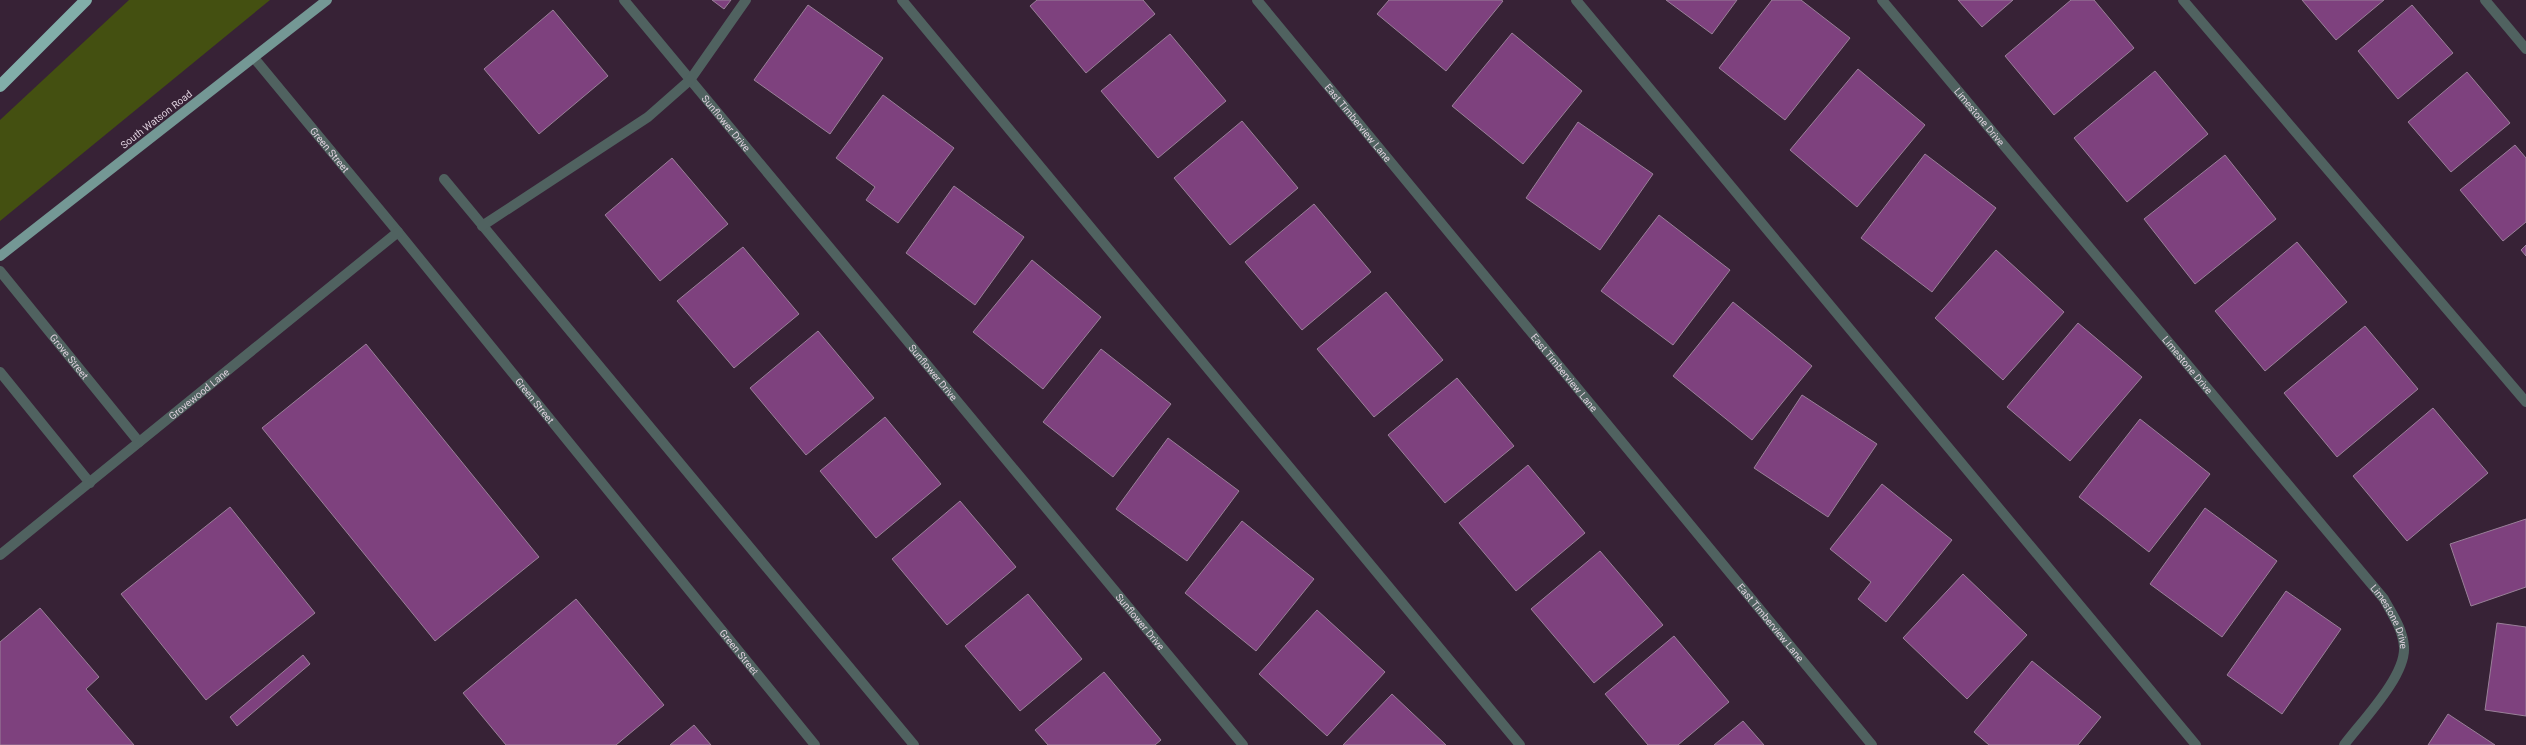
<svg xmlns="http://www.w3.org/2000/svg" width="2526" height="745" font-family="Roboto,sans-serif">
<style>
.green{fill:#445011}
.building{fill:#7e417e;stroke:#9a8099}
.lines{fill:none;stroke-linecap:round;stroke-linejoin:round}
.minor{stroke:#506260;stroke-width:10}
.major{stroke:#749895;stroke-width:10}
.highway{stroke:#82aeaa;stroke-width:12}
.labels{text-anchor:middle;stroke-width:3;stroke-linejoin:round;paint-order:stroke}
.street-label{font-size:10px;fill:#ded0dd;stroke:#372236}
</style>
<rect width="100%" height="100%" fill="#372236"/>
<path class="green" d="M129,0H270L0,221V120Z"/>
<path class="building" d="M712,0H731L724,9Z
M1037,0H1143L1155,14L1086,73L1030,6Z
M1389,0H1501L1503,1L1446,71L1377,14Z
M1666,0H1737L1712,34Z
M1772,0H1801L1850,38L1785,120L1719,68Z
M1958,0H2013L1982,27Z
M2071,0H2094L2134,48L2054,115L2005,56Z
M2302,0H2384L2336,40Z
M808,5L883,58L830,134L754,80Z
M2412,5L2453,53L2398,99L2358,51Z
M553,10L608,76L539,134L484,69Z
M1512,33L1582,91L1523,164L1452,106Z
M1170,34L1226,101L1158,158L1101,91Z
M1858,69L1925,125L1857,207L1790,150Z
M2155,71L2208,134L2127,202L2074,138Z
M2467,72L2510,123L2451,172L2408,122Z
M883,95L954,148L898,223L866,200L875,187L836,158Z
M1242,121L1298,188L1230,245L1174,178Z
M1578,122L1653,174L1600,250L1526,198Z
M2515,145L2526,158V222L2503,241L2460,190Z
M1925,154L1996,208L1932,292L1861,238Z
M2225,155L2276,219L2195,284L2144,219Z
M672,158L728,224L660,281L605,215Z
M954,186L1024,237L975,305L906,253Z
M1314,204L1371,272L1302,330L1245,262Z
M1659,215L1730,270L1673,345L1601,291Z
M2297,242L2347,302L2265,371L2215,311Z
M2526,245V256L2521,250Z
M743,247L799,314L734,368L677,301Z
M1996,250L2064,312L2003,380L1935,318Z
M1032,260L1101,317L1043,389L973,332Z
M1386,292L1443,360L1374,417L1317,349Z
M1733,302L1812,366L1752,440L1673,376Z
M2078,323L2142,377L2070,461L2007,407Z
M2365,326L2418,389L2337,457L2284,393Z
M818,331L874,398L806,455L750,388Z
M366,344L539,557L435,641L262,428Z
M1101,349L1171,404L1113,477L1043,422Z
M1457,378L1514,446L1445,503L1388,435Z
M1802,395L1877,444L1828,517L1754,468Z
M2433,408L2488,473L2407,541L2353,476Z
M885,417L941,484L876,538L820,471Z
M2140,419L2210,474L2149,552L2079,497Z
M1168,438L1239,491L1187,561L1116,509Z
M1528,465L1585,533L1516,591L1459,523Z
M1882,484L1952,540L1886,622L1858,599L1871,582L1830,549Z
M960,501L1016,567L947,625L892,559Z
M230,507L315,613L206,700L121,594Z
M2205,508L2277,561L2222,637L2150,584Z
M2526,519V587L2471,606L2450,544Z
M1242,521L1314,579L1256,651L1185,593Z
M1600,551L1663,625L1594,683L1531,609Z
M1963,574L2027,635L1967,699L1903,638Z
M2286,591L2341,629L2282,714L2227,675Z
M1028,594L1082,659L1020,711L965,646Z
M576,599L664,705L616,745H506L463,693Z
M40,608L99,677L86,689L134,745H0V642Z
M1317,610L1385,672L1327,736L1259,674Z
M2497,623L2526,627V716L2485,710Z
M1674,636L1729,702L1678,745H1648L1605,694Z
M303,655L310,664L237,726L230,717Z
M2032,661L2101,717L2078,745H1989L1974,732Z
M1104,672L1161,740L1155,745H1048L1035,730Z
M1392,694L1446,745H1343Z
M2448,714L2495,745H2428Z
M1743,721L1764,745H1714Z
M694,725L711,745H670Z"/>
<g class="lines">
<g class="minor">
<path id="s1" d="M624,0L1243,745"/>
<path d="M902,0L1520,745"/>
<path id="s2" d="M1257,0L1872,745"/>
<path d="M1576,0L2196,745"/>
<path id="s3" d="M1882,0L2384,599C2392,614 2403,629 2404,647C2406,676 2362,721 2344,745"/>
<path d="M2183,0L2526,402"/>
<path d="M2485,0L2526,49"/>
<path id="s4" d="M254,58L398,232L815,745"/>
<path d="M444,179L914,745"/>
<path d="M482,226L648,117L690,80L746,0"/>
<path id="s5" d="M0,271L139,442"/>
<path d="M0,372L90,483"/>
<path id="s6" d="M0,555L398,232"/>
</g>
<path class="major" d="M0,256L327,0"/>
<path class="highway" d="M0,86L86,0"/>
</g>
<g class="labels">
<g class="street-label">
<text dy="4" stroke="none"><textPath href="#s3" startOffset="152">Limestone Drive</textPath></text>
<text transform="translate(156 119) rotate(-38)" y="4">South Watson Road</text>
<text dy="4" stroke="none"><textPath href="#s1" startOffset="160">Sunflower Drive</textPath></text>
<text dy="4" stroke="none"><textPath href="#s2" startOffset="159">East Timberview Lane</textPath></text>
<text dy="4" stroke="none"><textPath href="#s4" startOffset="119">Green Street</textPath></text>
<text dy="4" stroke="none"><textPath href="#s5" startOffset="110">Grove Street</textPath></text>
<text dy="4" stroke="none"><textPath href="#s3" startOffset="476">Limestone Drive</textPath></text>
<text dy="4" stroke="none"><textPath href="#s1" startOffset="484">Sunflower Drive</textPath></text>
<text dy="4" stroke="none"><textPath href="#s2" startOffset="483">East Timberview Lane</textPath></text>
<text dy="4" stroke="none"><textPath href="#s6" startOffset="256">Grovewood Lane</textPath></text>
<text dy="4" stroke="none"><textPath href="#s4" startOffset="443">Green Street</textPath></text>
<text dy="4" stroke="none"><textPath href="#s3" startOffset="800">Limestone Drive</textPath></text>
<text dy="4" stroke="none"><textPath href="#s1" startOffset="808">Sunflower Drive</textPath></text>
<text dy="4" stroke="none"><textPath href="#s2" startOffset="807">East Timberview Lane</textPath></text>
<text dy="4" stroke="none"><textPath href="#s4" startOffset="767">Green Street</textPath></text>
</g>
</g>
</svg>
